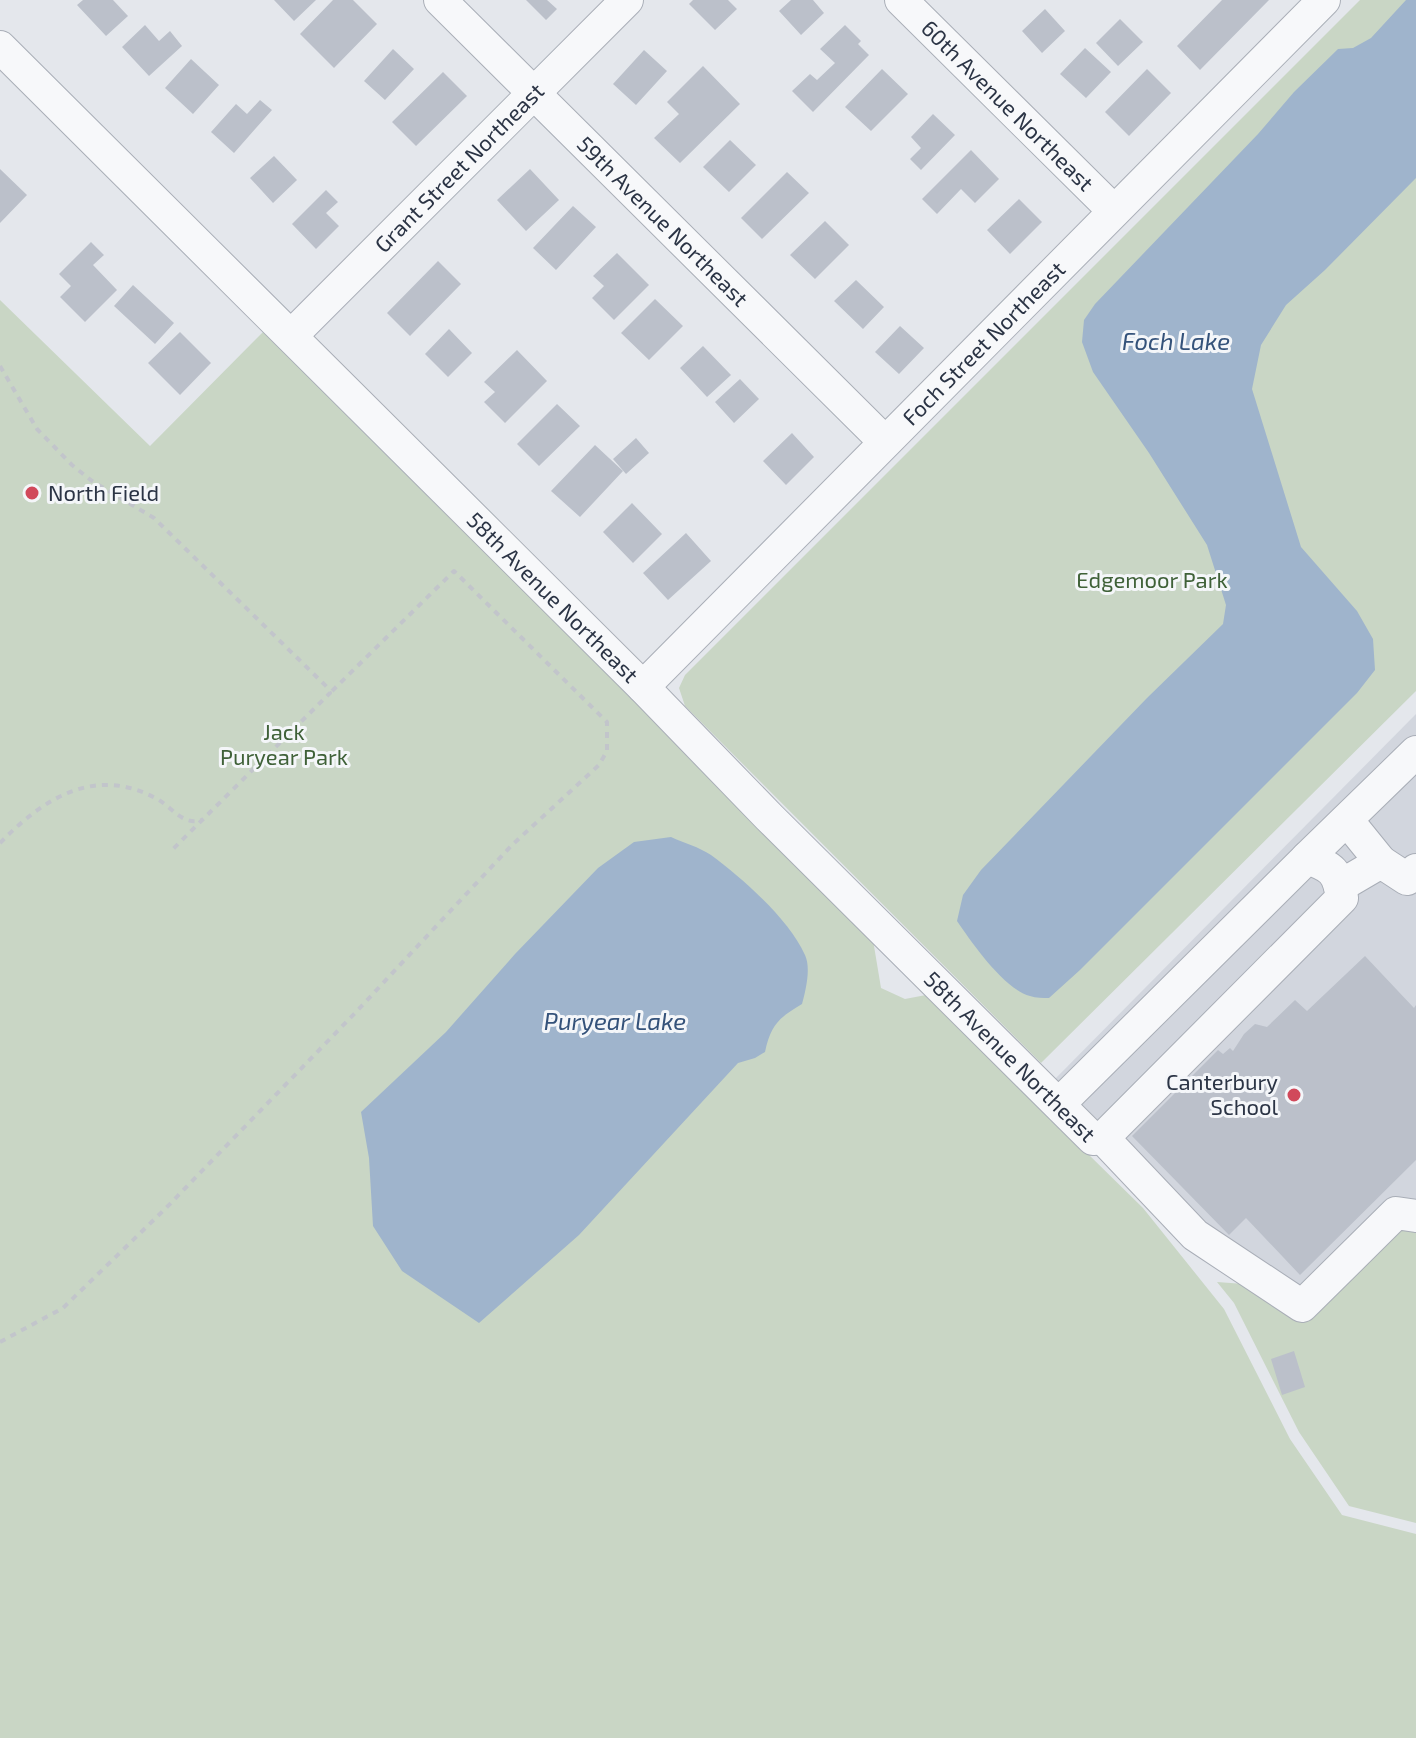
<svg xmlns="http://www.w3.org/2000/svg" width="1416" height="1738" font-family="'Exo 2',sans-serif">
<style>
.built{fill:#d2d6de}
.green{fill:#c9d6c5}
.water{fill:#9fb4cc}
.building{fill:#bbc0ca}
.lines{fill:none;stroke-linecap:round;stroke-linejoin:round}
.minor-casing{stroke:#a9aeb7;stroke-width:34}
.path{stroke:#c2c5cb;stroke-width:4;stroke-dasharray:6 6;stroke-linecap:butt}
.minor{stroke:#f7f8fa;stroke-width:32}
.poi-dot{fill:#d1495b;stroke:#f4f6f9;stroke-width:3}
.labels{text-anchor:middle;stroke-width:6;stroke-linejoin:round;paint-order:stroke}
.street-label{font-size:22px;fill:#2b3445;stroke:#f4f6f9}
.poi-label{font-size:22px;fill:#2b3445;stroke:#f4f6f9;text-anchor:start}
.park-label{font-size:22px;fill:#3f6138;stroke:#f4f6f9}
.water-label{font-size:24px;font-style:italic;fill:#34527a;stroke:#f4f6f9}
</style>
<rect width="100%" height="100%" fill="#e4e7ec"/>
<path class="built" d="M1416,714V1203L1300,1290L1204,1225L1097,1126L1054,1080Z"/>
<path class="green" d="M1360,0H1416V691L1041,1063L685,706L679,688L685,675Z
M0,300L150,446L267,328L873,940L881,988L905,999L926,995L1143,1208L1224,1309L1290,1439L1342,1515L1416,1534V1738H0Z
M1400,1226L1416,1229V1523L1349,1506L1299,1432L1234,1303L1217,1282L1244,1284L1294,1317Z"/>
<path class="water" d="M1406,0H1416V178L1325,270L1286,305L1261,345L1252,389L1301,547L1357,611L1373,639L1375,670L1357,693L1080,970L1049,998C1043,998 1036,998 1030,996C1004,989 972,943 957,921L963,895L981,870L1147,698L1223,624L1226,605L1207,545L1149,453L1093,372L1082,342L1084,320L1095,304L1258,134L1294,92L1338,49L1353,48L1371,38Z
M671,837C684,843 699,847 711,855C742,878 789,919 805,955C811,968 806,989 802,1004C779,1018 771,1024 765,1052L755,1058L738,1063L579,1235L479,1323L402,1271L373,1226L369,1158L361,1112L446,1032L515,954L598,868L634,842Z"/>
<path class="building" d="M83,0H113L128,16L106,36L77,5Z
M274,0H316L294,21Z
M333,0H353L377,24L334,68L300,34Z
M526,0H547L557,9L546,20Z
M693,0H728L737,9L715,30L689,4Z
M791,0H813L824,13L801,35L779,11Z
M1222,0H1269L1200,70L1177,46Z
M1045,9L1065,31L1042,53L1022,31Z
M1120,19L1143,42L1118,66L1096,43Z
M145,25L159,41L170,31L182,46L149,76L122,47Z
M845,25L861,41L858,44L869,55L813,112L792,91L810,74L817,80L835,63L820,49Z
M1085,48L1111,72L1086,98L1060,74Z
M393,49L414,69L385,100L364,81Z
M644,50L667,71L636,105L613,84Z
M191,59L219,85L193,114L165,88Z
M703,66L740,104L680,163L654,138L679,114L667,102Z
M882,69L908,94L871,131L845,107Z
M1147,69L1171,93L1129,136L1105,112Z
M443,72L467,96L416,146L392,122Z
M260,100L272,110L234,153L211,132L236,104L247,114Z
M933,114L955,135L921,170L910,159L921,148L911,137Z
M730,140L756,165L729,192L703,167Z
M971,150L999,179L975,203L961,189L937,214L922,199Z
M274,156L297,180L273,203L250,178Z
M0,169L27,195L0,223Z
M530,169L559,200L526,231L497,200Z
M787,172L809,193L762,239L741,218Z
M326,190L338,202L326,213L339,226L316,249L292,224Z
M1019,199L1042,222L1010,254L987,230Z
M573,206L596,227L556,270L533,248Z
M825,221L849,245L815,279L790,255Z
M91,242L104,255L93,265L117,290L85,322L60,297L71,286L59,274Z
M617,253L649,285L614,320L592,298L604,286L593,276Z
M438,261L461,284L410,336L387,313Z
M856,280L884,307L863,329L834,301Z
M133,285L174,323L155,344L114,306Z
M655,299L683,326L649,360L621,333Z
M900,326L924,348L899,374L875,352Z
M449,329L472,353L448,377L425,354Z
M180,332L211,363L180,395L148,363Z
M703,346L731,375L707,397L680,368Z
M517,350L547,381L505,423L484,402L495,392L484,382Z
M740,379L759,399L734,423L715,402Z
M557,404L580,426L539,466L517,444Z
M792,433L814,457L786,485L763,461Z
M636,438L649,453L626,474L613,459Z
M595,445L623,471L580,517L551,491Z
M632,503L662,534L633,563L603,532Z
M686,533L711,561L668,600L643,573Z
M1365,956L1414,1008L1416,1005V1160L1300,1275L1246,1218L1229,1235L1132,1136L1218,1050L1223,1054L1230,1048L1233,1051L1244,1034L1255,1024L1267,1027L1295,1000L1307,1011Z
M1294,1351L1305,1387L1282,1395L1271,1359Z"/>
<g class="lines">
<g class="minor-casing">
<g id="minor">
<path id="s1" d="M440,0L885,442"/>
<path id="s2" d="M901,0L1114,211"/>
<path id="s3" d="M0,47L643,687L769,817L1093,1139L1103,1138L1342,898C1338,871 1332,867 1307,858L1059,1104"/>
<path id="s4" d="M291,336L627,0"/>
<path id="s5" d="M643,687L1324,0"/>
<path d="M1347,820L1381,862"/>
<path d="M1307,858L1416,752"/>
<path d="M1340,886L1381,862L1407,879L1416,870"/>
<path d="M1103,1138L1195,1235L1302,1306L1396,1213L1416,1216"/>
</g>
</g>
<path class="path" d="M0,366L37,429L72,465L92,481L154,518L327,687L330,693L170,852
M0,843C44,798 96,764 159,800C172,808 184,826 201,820
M0,1342L63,1308L166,1208L356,1012L512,845L599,765L607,751V722L454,571L330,693"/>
<use href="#minor" class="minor"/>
</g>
<g class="poi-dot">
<circle cx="32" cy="493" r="8"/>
<circle cx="1294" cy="1095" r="8"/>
</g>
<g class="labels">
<g class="street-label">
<text dy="8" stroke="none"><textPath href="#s2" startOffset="150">60th Avenue Northeast</textPath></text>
<text dy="8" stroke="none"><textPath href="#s4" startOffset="238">Grant Street Northeast</textPath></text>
<text dy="8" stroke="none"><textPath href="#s1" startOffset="314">59th Avenue Northeast</textPath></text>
<text dy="8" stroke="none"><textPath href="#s5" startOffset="484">Foch Street Northeast</textPath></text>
<text dy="8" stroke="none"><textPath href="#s3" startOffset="780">58th Avenue Northeast</textPath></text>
<text dy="8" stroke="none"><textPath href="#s3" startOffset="1428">58th Avenue Northeast</textPath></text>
</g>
<g class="poi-label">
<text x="48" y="501">North Field</text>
<text x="1278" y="1090" text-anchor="end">Canterbury<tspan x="1278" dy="25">School</tspan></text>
</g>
<g class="park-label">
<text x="1152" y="588">Edgemoor Park</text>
<text x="284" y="740">Jack<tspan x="284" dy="25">Puryear Park</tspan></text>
</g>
<g class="water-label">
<text x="1176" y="350">Foch Lake</text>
<text x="615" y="1030">Puryear Lake</text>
</g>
</g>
</svg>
